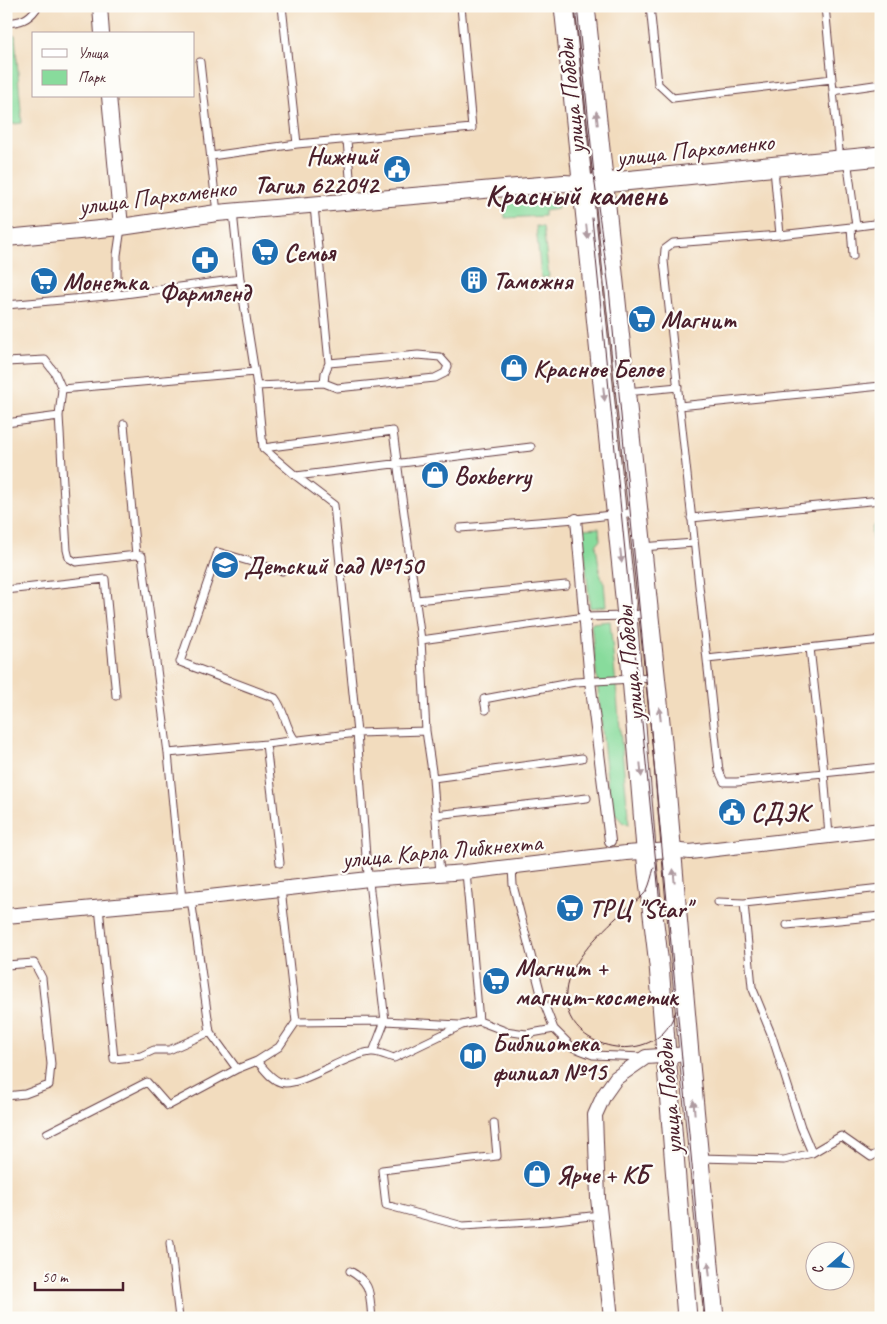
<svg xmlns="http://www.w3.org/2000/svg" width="887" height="1324" font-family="Caveat,sans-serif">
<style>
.green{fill:#88db9c;stroke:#697d64}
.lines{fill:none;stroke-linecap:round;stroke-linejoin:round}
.service-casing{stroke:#633b41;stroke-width:9}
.pedestrian-casing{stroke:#633b41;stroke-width:12}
.minor-casing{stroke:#633b41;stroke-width:16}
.tertiary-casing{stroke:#633b41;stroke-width:18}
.secondary-casing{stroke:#633b41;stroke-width:21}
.service{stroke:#fff;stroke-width:7}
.pedestrian{stroke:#fff;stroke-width:10}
.minor{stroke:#fff;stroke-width:14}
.tertiary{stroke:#fff;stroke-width:16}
.secondary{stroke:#fff;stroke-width:19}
.tram{stroke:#4a1f2b;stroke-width:1}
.oneway{fill:#ae9aa0}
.labels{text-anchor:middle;stroke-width:4.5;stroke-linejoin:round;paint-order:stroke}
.street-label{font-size:25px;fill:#4a1f2b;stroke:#fdfcf7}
.poi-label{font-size:25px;font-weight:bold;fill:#4a1f2b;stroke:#fdfcf7;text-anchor:start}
.district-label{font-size:30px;font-weight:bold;fill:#4a1f2b;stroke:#fdfcf7}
</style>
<rect width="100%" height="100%" fill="#fdfcf7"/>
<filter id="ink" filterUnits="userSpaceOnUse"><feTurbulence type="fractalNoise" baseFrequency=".02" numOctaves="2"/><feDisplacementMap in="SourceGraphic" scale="10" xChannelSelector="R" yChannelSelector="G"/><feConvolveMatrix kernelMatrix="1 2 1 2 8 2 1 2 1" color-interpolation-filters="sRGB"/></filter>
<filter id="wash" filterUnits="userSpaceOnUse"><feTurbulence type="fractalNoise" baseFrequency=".0096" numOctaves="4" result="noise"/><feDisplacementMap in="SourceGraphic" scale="20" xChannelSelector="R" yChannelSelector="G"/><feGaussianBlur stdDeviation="1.12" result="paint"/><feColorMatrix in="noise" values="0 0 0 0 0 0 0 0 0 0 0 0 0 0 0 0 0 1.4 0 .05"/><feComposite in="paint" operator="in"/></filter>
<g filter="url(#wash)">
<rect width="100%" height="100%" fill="#f2dcbe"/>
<path class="green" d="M15,35L22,123L6,125V36Z
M510,193L535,198L558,197V209L544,211V216L505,218L504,200Z
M536,226L543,227L549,277L541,278Z
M878,524H881V594L871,532L873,526Z
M599,528L600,540L596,545L600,574L604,583L606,606L590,608L582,529Z
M610,621L629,825L622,822L610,807L591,623Z"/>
</g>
<g filter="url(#ink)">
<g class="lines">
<g class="service-casing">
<path id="service" d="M282,6L297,144
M650,6L658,84L673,98L832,79L833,91L881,84
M825,6L832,79
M6,23C20,22 28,20 36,9V6
M200,62L217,213
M833,91L840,160
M347,140L352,202
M211,156L297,144L472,128L461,6
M847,159L856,226
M774,169L780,235
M233,212L240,279L257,386L263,448L296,476L334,505L357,733L366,856L385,1021L373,1052
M851,227L881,223
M853,256L851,227L780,235L673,243L665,249L664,261L719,771L724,782H737L881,767
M117,295V255L121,228
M6,305L117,295L240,279
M6,362L45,360L55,373L62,389L59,416L67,550L69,558L76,562L136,555L142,556L168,753L182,900
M324,383L337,388L435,378L445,373L448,366L440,357L418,355L329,363
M257,386L324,383L325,373L329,363L314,206
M62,389L255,372
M626,392L678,387
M679,406L881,386
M6,423L59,416
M124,424L136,555
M263,448L393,431L421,640L426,731L433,778L440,874
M296,476L531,447
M691,518L881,500
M460,528L576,519L637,512
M642,547L694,543
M282,571L218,552L180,662L275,698C285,711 285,727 295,740
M6,590L105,579L116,696
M416,600L566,585
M421,640L585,617L627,616L647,613
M810,648L824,773L829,836
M707,659L881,640
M486,710L484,699L575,682L653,678
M266,744L280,863
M168,753L266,744L357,733L426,731
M433,778L582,758
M435,815L587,798
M512,868L513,885L542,998L554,1029L572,1047L593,1055L643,1057
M466,872L479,1021
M191,899L210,1032L237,1069
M718,902L744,903L881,888
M744,903L752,987L772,1036L801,1127L812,1153
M99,907L114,1059L141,1056L154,1050H169L210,1032
M787,925L881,916
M6,965L34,963L42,978L51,1064L49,1085L25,1094L6,1096
M296,1022L385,1021L459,1025
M257,1061L279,1047L296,1022L281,889
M494,1123L497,1156L382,1170L386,1205L463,1226L547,1221L600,1215
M47,1133L147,1082L168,1106L237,1069L257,1061C264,1069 271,1079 280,1082C298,1089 346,1054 371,1052C378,1051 387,1056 394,1058L462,1025L479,1021L505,1031L526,1034L554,1029
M699,1158L784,1160L812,1153L841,1136L871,1157L881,1151
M170,1243L179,1318
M350,1271C373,1284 369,1294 372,1318"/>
</g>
<g class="pedestrian-casing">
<path id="pedestrian" d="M576,519L590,681L610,841"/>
</g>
<g class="minor-casing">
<path id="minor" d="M100,6L102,34
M109,96L121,227
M6,916L182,900L369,879L466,872L626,853L671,850L690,852L881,830
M611,1318L598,1198L595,1115L604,1095L616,1078L646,1057L689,1054"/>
</g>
<g class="tertiary-casing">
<path id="tertiary" d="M6,238L121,227L217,213L564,183L581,184"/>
</g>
<g class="secondary-casing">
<path id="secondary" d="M564,6L627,616L648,873L659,965L687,1318
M585,6L662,741L689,1054L714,1318
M593,184L881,156"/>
</g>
<use href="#service" class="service"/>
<use href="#pedestrian" class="pedestrian"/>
<use href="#minor" class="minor"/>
<use href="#tertiary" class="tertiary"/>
<use href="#secondary" class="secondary"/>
<path class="tram" d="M577,6L595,184L609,288L693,1176L705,1318
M592,218L660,904
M654,868C652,875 650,884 647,890C643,897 633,903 627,908C605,928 568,961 566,992C561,1041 629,1065 663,1033C669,1027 673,1019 676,1011"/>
</g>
<defs><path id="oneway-solid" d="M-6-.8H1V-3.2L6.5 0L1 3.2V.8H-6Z" transform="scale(1.25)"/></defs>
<g class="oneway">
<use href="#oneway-solid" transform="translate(597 118) rotate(-96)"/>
<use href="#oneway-solid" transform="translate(587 232) rotate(84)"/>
<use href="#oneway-solid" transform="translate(604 394) rotate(84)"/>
<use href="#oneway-solid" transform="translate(621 556) rotate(84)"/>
<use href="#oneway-solid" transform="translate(660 714) rotate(-96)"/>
<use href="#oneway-solid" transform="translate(641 770) rotate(85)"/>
<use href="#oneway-solid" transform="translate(674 876) rotate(-95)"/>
<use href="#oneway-solid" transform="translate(694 1107) rotate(-95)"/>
<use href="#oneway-solid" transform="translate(709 1269) rotate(-96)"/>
</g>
</g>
<defs>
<g id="civic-disc" transform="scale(1.4375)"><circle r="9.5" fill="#1f6fb2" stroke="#fdfcf7"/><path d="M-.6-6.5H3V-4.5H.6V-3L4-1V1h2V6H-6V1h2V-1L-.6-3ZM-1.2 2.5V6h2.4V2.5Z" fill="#fff"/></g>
<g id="supermarket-disc" transform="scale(1.4375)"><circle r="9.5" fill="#1f6fb2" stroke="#fdfcf7"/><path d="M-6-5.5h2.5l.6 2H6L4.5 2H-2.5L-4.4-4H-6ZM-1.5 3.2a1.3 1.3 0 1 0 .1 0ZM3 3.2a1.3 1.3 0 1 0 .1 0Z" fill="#fff"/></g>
<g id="pharmacy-disc" transform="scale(1.4375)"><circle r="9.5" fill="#1f6fb2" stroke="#fdfcf7"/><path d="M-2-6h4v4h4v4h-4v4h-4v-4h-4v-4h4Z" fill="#fff"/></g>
<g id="building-disc" transform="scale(1.4375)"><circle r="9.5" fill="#1f6fb2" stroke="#fdfcf7"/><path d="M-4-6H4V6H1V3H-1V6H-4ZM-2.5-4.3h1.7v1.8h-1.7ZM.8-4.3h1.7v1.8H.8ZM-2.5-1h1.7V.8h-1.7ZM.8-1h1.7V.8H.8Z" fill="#fff"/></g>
<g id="shop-disc" transform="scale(1.4375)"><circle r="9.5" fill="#1f6fb2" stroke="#fdfcf7"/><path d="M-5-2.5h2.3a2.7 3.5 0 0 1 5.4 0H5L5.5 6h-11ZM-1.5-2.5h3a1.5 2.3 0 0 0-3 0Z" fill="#fff"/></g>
<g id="school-disc" transform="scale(1.4375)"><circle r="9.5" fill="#1f6fb2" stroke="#fdfcf7"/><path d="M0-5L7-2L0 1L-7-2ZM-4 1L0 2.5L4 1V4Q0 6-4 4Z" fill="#fff"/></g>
<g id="library-disc" transform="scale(1.4375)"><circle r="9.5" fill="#1f6fb2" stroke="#fdfcf7"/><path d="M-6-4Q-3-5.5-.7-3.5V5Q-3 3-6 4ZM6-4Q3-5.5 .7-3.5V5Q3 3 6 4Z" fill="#fff"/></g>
</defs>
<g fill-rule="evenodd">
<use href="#civic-disc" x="397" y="169"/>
<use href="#supermarket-disc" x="265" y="252"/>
<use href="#pharmacy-disc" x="205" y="260"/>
<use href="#building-disc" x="474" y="280"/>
<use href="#supermarket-disc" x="44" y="281"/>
<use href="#supermarket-disc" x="642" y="319"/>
<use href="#shop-disc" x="514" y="368"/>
<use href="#shop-disc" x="435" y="475"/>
<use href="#school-disc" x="225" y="565"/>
<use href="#civic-disc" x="732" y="812"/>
<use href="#supermarket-disc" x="570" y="908"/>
<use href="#supermarket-disc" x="496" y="981"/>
<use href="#library-disc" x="473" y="1056"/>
<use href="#shop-disc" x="537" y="1174"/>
</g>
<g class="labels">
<g class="street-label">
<text transform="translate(570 97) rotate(-96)" y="9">улица Победы</text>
<text transform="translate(695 149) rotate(-6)" y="9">улица Пархоменко</text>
<text transform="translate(157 196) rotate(-7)" y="9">улица Пархоменко</text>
<text transform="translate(629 664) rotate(-96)" y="9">улица Победы</text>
<text transform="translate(442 850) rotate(-5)" y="9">улица Карла Либкнехта</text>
<text transform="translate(668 1097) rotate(-95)" y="9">улица Победы</text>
</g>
<g class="poi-label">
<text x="378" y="164" text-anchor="end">Нижний<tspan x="378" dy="29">Тагил 622042</tspan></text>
<text x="284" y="261">Семья</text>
<text x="493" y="289">Таможня</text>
<text x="63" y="290">Монетка</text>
<text x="205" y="301" text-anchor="middle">Фармленд</text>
<text x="661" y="328">Магнит</text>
<text x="533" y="377">Красное Белое</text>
<text x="454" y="484">Boxberry</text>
<text x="244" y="574">Детский сад №150</text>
<text x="751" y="821">СДЭК</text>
<text x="589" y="917">ТРЦ "Star"</text>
<text x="515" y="976">Магнит +<tspan x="515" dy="29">магнит-косметик</tspan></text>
<text x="492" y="1051">Библиотека<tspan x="492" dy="29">филиал №15</tspan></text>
<text x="556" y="1183">Ярче + КБ</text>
</g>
<g class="district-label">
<text x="576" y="205">Красный камень</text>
</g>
</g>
<rect width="887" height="1324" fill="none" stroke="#fdfcf7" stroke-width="25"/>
<rect x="32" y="32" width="162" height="65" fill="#fdfcf7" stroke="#b5a4a5"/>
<rect x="42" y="49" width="25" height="8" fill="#ffffff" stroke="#b5a4a5"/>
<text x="78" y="58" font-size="15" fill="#4a1f2b">Улица</text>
<rect x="42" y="70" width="25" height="15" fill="#88db9c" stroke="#b5a4a5"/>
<text x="78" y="82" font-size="15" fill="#4a1f2b">Парк</text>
<g transform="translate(830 1266) rotate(250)"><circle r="24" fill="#fdfcf7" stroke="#b5a4a5"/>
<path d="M0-4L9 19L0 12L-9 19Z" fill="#1f6fb2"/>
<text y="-8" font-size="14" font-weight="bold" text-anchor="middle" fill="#4a1f2b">С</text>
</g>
<path d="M35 1282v8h88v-8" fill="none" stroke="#4a1f2b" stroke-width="2.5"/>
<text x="42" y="1282" font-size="15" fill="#4a1f2b" stroke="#fdfcf7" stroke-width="4" paint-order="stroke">50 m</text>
</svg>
